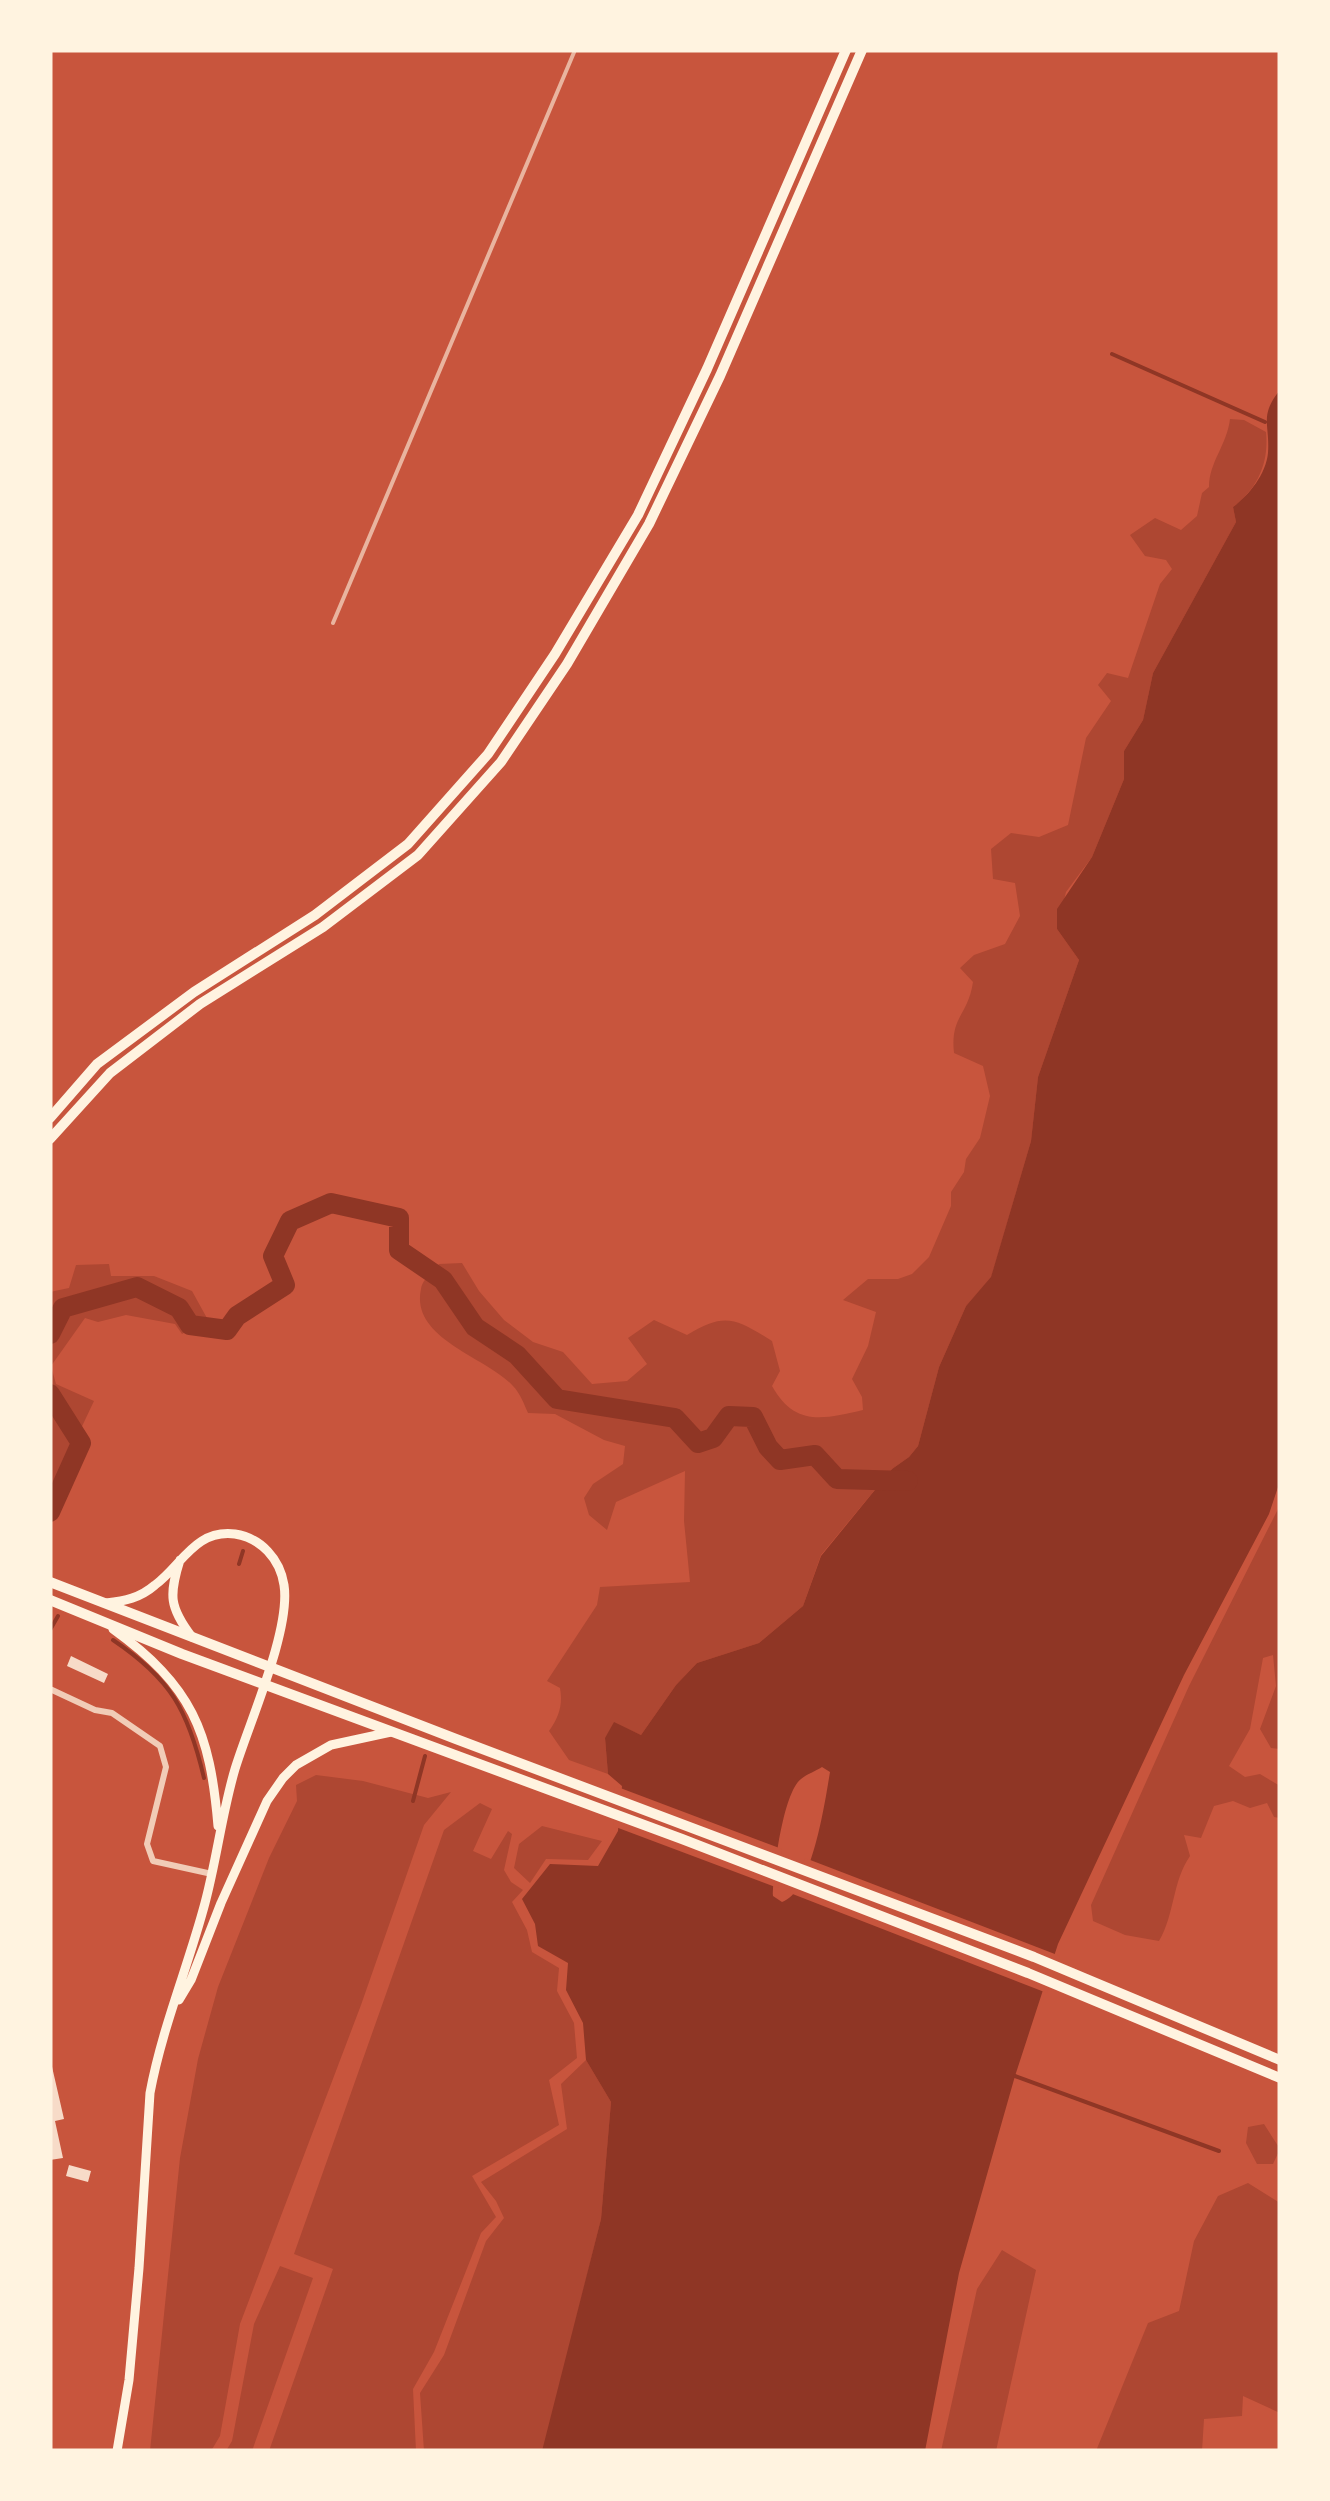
<svg xmlns="http://www.w3.org/2000/svg" width="1330" height="2501" font-family="Overpass,sans-serif">
<style>
.green{fill:#ae4732}
.water{fill:#8f3625;fill-rule:evenodd}
.pier{fill:#c8553d}
.lines{fill:none;stroke-linecap:round;stroke-linejoin:round}
.stream{stroke:#8f3625;stroke-width:4}
.river{stroke:#8f3625;stroke-width:20}
.building{fill:#f7dbc8}
.minor{stroke:#f1ccb7;stroke-width:6}
.secondary{stroke:#fff3e0;stroke-width:9}
.trunk{stroke:#fff3e0;stroke-width:10}
.rail{stroke:#e9b49f;stroke-width:4}
</style>
<rect width="100%" height="100%" fill="#c8553d"/>
<path class="green" d="M1230,419L1244,420L1266,432C1269,463 1258,488 1233,507L1236,522L1153,673L1143,720L1124,751V779L1092,857L1066,892L1057,929L1079,960L1038,1077L1031,1141L991,1278L966,1306L939,1367L918,1446L909,1457L892,1469L821,1555L803,1606L759,1643L697,1663L676,1685L641,1735L614,1723L605,1739L608,1774L569,1760L549,1731C559,1717 563,1705 560,1688L547,1681L597,1605L600,1587L690,1582L684,1521L685,1471L616,1502L607,1530L589,1515L584,1498L593,1484L623,1464L625,1446L604,1440L555,1414L528,1413C524,1404 520,1393 513,1386C487,1357 410,1339 421,1289C422,1280 433,1271 439,1264L462,1263L479,1291L504,1320L533,1342L563,1352L592,1384L627,1381L647,1364L628,1338L654,1320L687,1335C725,1312 735,1318 772,1341L780,1371L772,1386C795,1427 823,1419 863,1410L862,1397L852,1379L868,1346L876,1312L843,1300L868,1279H898L912,1274L929,1257L951,1206V1192L964,1172L966,1159L980,1138L990,1096L983,1066L954,1053C950,1016 968,1016 973,982L960,968L974,955L1005,944L1020,916L1015,883L993,879L991,849L1011,833L1039,837L1068,825L1086,738L1111,701L1098,685L1107,673L1128,678L1160,584L1172,569L1166,560L1145,556L1130,535L1155,518L1181,530L1197,516L1202,493L1209,487C1209,462 1227,445 1230,419Z
M109,1264L111,1276H154L192,1291L208,1320L182,1334L175,1324L126,1315L98,1322L85,1318L51,1366L56,1384L94,1401L50,1494V1292L69,1288L76,1265Z
M1280,1505V1749L1271,1748L1260,1729L1276,1686L1273,1655L1263,1658L1250,1729L1229,1766L1245,1777L1260,1774L1280,1786V1818L1274,1817L1267,1803L1250,1808L1233,1801L1214,1806L1201,1838L1184,1835L1190,1856C1172,1882 1175,1914 1159,1941L1125,1935L1093,1921L1091,1905L1189,1686Z
M316,1775L363,1781L428,1798L451,1792L424,1825L361,2005L240,2324L220,2436L211,2451H150L180,2158L198,2059L218,1987L269,1858L297,1801L296,1785Z
M480,1803L492,1809L473,1851L491,1859L508,1831L512,1834L504,1870L511,1882L523,1890L512,1902L527,1930L532,1952L559,1968L557,1991L574,2023L577,2058L549,2080L559,2125L472,2176L496,2217L481,2233L434,2352L413,2389L416,2451H269L333,2269L294,2254L444,1830Z
M542,1826L602,1841L588,1860L546,1859L530,1883L514,1868L519,1844Z
M586,2060L611,2102L601,2219L544,2448L542,2451H424L420,2393L444,2355L486,2241L504,2218L496,2201L481,2182L567,2129L561,2084Z
M1264,2124L1280,2149L1273,2164H1257L1246,2143L1248,2127Z
M1248,2183L1280,2203V2413L1243,2396L1242,2416L1204,2419L1202,2451H1096L1148,2323L1179,2311L1194,2241L1218,2196Z
M1002,2250L1036,2270L996,2451H941L977,2289Z
M280,2266L313,2278L252,2451H226L232,2441L254,2324Z"/>
<path class="water" d="M1280,390V1481L1269,1514L1184,1675L1058,1944L1015,2076L959,2273L925,2451H542L601,2219L611,2102L586,2060L583,2023L566,1990L568,1963L538,1946L535,1924L522,1899L550,1864L598,1866L618,1831L622,1786L608,1774L605,1738L614,1722L641,1735L676,1685L697,1663L759,1643L803,1606L821,1556L892,1469L909,1457L918,1446L939,1367L966,1306L991,1277L1031,1141L1038,1077L1079,960L1057,929V909L1092,857L1124,779V751L1143,720L1153,673L1236,522L1233,507C1249,495 1266,474 1268,453C1270,424 1259,416 1280,390ZM822,1767L830,1772C825,1802 812,1893 782,1902L773,1896C773,1872 783,1793 801,1779C807,1774 816,1771 822,1767Z"/>
<path class="pier" d="M615,1786L782,1849L778,1888L613,1826Z
M805,1858L1060,1956L1047,1993L790,1893Z"/>
<g class="lines">
<path class="stream" d="M1112,354L1265,422
M239,1564L243,1551
M50,1630L58,1616
M113,1640C171,1679 188,1710 204,1778
M413,1801L425,1756
M1015,2076L1219,2151"/>
<path class="river" d="M50,1334L63,1308L137,1287L179,1308L190,1325L227,1330L237,1316L285,1285L273,1256L290,1221L331,1203L399,1218V1250L443,1280L475,1327L517,1355L557,1399L675,1418L698,1443L713,1438L729,1416L753,1417L768,1447L780,1460L815,1455L837,1479L908,1481
M50,1394L81,1443L50,1512"/>
</g>
<path class="building" d="M71,1656L108,1674L104,1683L67,1666Z
M50,2058L64,2119L55,2121L63,2158L50,2160Z
M69,2165L91,2171L88,2182L66,2176Z"/>
<g class="lines">
<path class="minor" d="M50,1689L95,1710L112,1713L160,1746L166,1767L147,1844L153,1861L212,1874"/>
<path class="secondary" d="M180,1560C169,1595 169,1607 192,1637
M106,1603C125,1601 140,1598 155,1585C182,1565 195,1529 235,1534C261,1538 280,1559 284,1585C291,1630 249,1723 235,1769C222,1813 217,1858 205,1903C188,1967 162,2028 150,2093L139,2268L129,2380L117,2451
M113,1629C192,1686 210,1731 218,1826
M179,2000L191,1980L221,1903L267,1801L283,1778L296,1765L331,1745L391,1732"/>
<path class="trunk" d="M50,1118L97,1064L194,992L315,915L408,844L488,754L555,654L638,515L707,369L846,50
M50,1139L110,1073L200,1004L323,927L418,855L501,762L567,664L649,524L720,376L862,50
M50,1582L456,1739L1034,1957L1280,2060
M50,1600L182,1654L682,1839L1028,1973L1280,2078"/>
<path class="rail" d="M333,623L575,50"/>
</g>
<rect width="1330" height="2501" fill="none" stroke="#fff3e0" stroke-width="105"/>
</svg>
